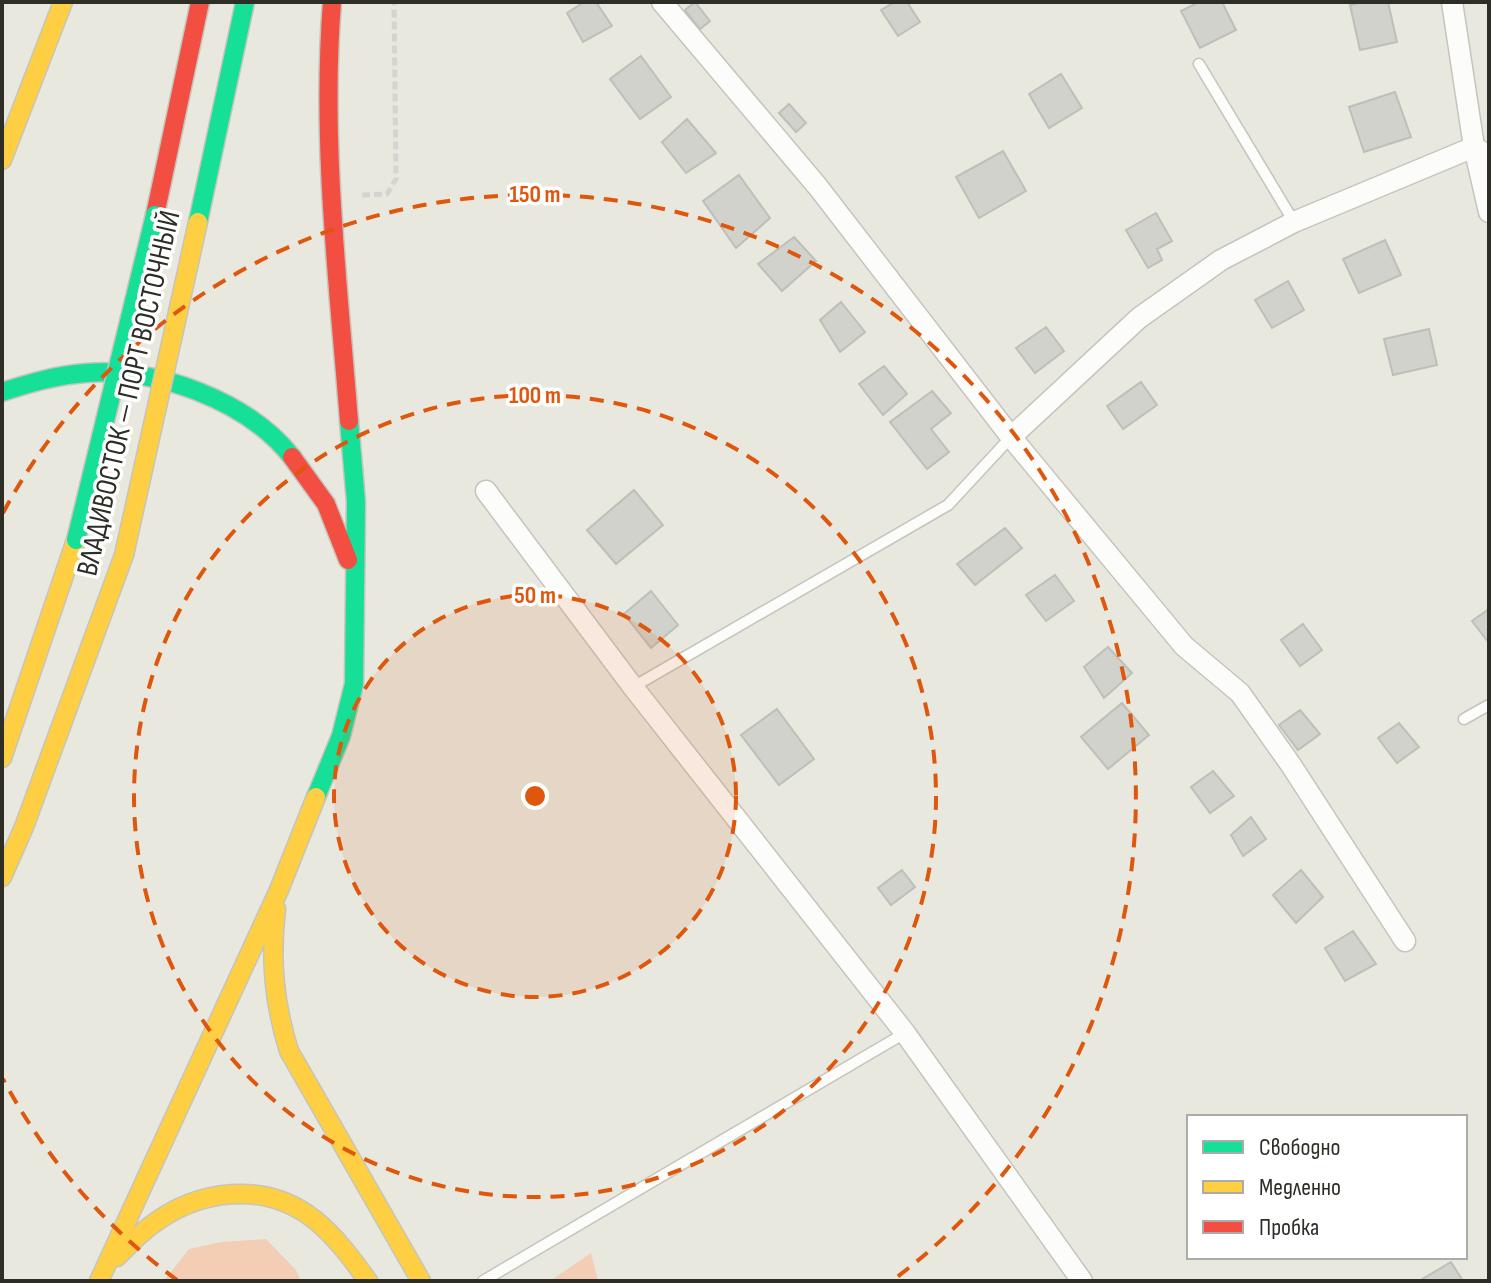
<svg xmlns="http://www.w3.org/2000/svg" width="1491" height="1283" font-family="'Sofia Sans Condensed',sans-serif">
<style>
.green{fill:#f4cdb5}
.building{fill:#d0d2cb;stroke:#bdbfb9;stroke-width:2}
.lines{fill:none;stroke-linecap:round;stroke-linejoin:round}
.lane-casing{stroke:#c5c5be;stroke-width:13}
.street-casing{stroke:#c5c5be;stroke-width:23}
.fast-casing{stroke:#c5c5be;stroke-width:21}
.slow-casing{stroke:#c5c5be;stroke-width:21}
.jam-casing{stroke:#c5c5be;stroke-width:21}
.path{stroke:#d4d4d0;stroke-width:5;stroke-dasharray:8 4;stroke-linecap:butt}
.lane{stroke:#fcfcfa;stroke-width:10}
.street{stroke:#fcfcfa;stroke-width:20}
.fast{stroke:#16e098;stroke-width:18}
.slow{stroke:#ffcf43;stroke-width:18}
.jam{stroke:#f24e42;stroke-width:18}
.fast-bridge-casing{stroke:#c5c5c0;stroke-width:21;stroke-linecap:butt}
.slow-bridge-casing{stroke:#c5c5c0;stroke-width:21;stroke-linecap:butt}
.fast-bridge{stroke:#16e098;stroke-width:18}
.slow-bridge{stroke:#ffcf43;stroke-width:18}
.ring{fill:none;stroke:#df570d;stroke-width:4;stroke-dasharray:14 10}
.labels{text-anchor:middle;stroke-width:7;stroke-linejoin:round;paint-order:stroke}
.street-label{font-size:30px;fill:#2e2e27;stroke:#fff}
.centre{fill:#df570d;stroke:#fff;stroke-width:4}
.ring-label{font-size:24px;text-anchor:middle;font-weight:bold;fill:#df570d;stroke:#fff;stroke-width:7;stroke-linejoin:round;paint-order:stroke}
</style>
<rect width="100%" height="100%" fill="#e8e8de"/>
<path class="green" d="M266,1239L296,1270L301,1281H164L189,1249L221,1242Z
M591,1253L598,1281H550Z"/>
<path class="building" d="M584,2H596L612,26L583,42L567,13Z
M695,2L710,21L700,29L685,10Z
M895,2H907L920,22L898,36L881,10Z
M1199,2H1222L1236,30L1200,48L1181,11Z
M1363,2H1388L1397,42L1360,50L1350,5Z
M641,56L671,97L640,119L610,79Z
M1061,74L1082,108L1049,128L1029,94Z
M1395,92L1411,137L1364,152L1349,107Z
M789,104L806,123L796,132L779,113Z
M687,119L716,153L686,173L662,142Z
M1003,151L1026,191L979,218L956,177Z
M739,175L770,218L736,248L703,201Z
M1156,213L1172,241L1157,249L1162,260L1148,268L1126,230Z
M794,237L816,261L782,291L758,264Z
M1385,240L1401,275L1359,293L1343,259Z
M1288,281L1304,310L1272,328L1255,300Z
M841,302L865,332L840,352L820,320Z
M1046,327L1064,351L1035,373L1016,348Z
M1429,329L1437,365L1393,375L1384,339Z
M884,366L907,394L883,415L859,384Z
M1141,382L1157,405L1123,429L1107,406Z
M932,391L951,413L931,429L949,452L927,469L890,422Z
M634,490L663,525L616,564L587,530Z
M1005,528L1022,548L975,585L957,564Z
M1055,575L1074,601L1046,621L1026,595Z
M651,591L678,625L651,648L624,614Z
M1489,609V643L1472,621Z
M1303,624L1322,650L1300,666L1281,640Z
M1108,647L1132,673L1104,698L1084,667Z
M1122,703L1149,735L1108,769L1081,737Z
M777,709L814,759L779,785L741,735Z
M1300,710L1320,734L1298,750L1279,725Z
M1399,723L1419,747L1397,763L1378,738Z
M1213,771L1234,796L1210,813L1191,787Z
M1251,817L1266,839L1243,856L1231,835Z
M902,870L915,887L891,905L878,888Z
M1301,870L1323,897L1296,923L1273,895Z
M1353,931L1376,964L1345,981L1325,948Z
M1451,1262L1463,1281H1419Z"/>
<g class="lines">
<g class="lane-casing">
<path id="lane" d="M1199,64L1294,222
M633,687L948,505L1011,437
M1464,719L1489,705
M483,1281L905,1033"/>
</g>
<g class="street-casing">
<path id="street" d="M662,2L818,187L1011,437L1184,646L1240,693L1291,765L1405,941
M1452,2L1474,147L1489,212
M1011,437L1139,318L1221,260L1294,222L1474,147L1489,156
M486,491L633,687L905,1033L1082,1281"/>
</g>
<g class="fast-casing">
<path id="fast" d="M198,222L245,2
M2,392C30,383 57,375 86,373C156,367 248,401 292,457
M316,797L341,736L354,684L356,502L349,421"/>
</g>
<g class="slow-casing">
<path id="slow" d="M2,160L63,2
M2,758L76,540
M2,877L24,827L124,555
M276,909C270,959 274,1003 289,1051L421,1281
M117,1257C127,1247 137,1236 149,1227C197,1189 265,1180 315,1220C337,1238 352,1259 368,1281
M99,1281L279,890L316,797"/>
</g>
<g class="jam-casing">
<path id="jam" d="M332,2C321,141 338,282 349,421
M155,215L200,2
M292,457L326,504L348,560"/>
</g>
<path class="path" d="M362,195L387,194L396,179L394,2"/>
<use href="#lane" class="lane"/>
<use href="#street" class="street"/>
<use href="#fast" class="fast"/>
<use href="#slow" class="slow"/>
<use href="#jam" class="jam"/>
<g class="fast-bridge-casing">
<path id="fast-bridge" d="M76,540L155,215"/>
</g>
<g class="slow-bridge-casing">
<path id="slow-bridge" d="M124,555L198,222"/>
</g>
<use href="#fast-bridge" class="fast-bridge"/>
<use href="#slow-bridge" class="slow-bridge"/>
</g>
<circle cx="535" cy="796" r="201" fill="#df570d" fill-opacity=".12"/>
<g class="ring">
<circle cx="535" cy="796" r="201"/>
<circle cx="535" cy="796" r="401"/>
<path d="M177 1280A602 602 0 0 1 3 1079M3 513A602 602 0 1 1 893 1280"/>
</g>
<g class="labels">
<g class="street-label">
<text transform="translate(128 393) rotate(-77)" y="10">ВЛАДИВОСТОК — ПОРТ ВОСТОЧНЫЙ</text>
</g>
</g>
<circle cx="535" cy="796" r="12" class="centre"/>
<g class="ring-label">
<text x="535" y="202">150 m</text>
<text x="535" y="403">100 m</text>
<text x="535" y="603">50 m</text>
</g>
<rect width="1491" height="1283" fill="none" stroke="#2e2e27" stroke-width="8"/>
<rect x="1187" y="1115" width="280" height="144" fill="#ffffff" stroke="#ababa9" stroke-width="2"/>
<rect x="1203" y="1141" width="40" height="12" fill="#16e098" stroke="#ababa9" stroke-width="2"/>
<text x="1259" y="1155" font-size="24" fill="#2e2e27">Свободно</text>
<rect x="1203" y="1181" width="40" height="12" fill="#ffcf43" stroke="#ababa9" stroke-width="2"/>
<text x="1259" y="1195" font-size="24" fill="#2e2e27">Медленно</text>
<rect x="1203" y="1221" width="40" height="12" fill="#f24e42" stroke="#ababa9" stroke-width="2"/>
<text x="1259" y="1235" font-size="24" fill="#2e2e27">Пробка</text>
</svg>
